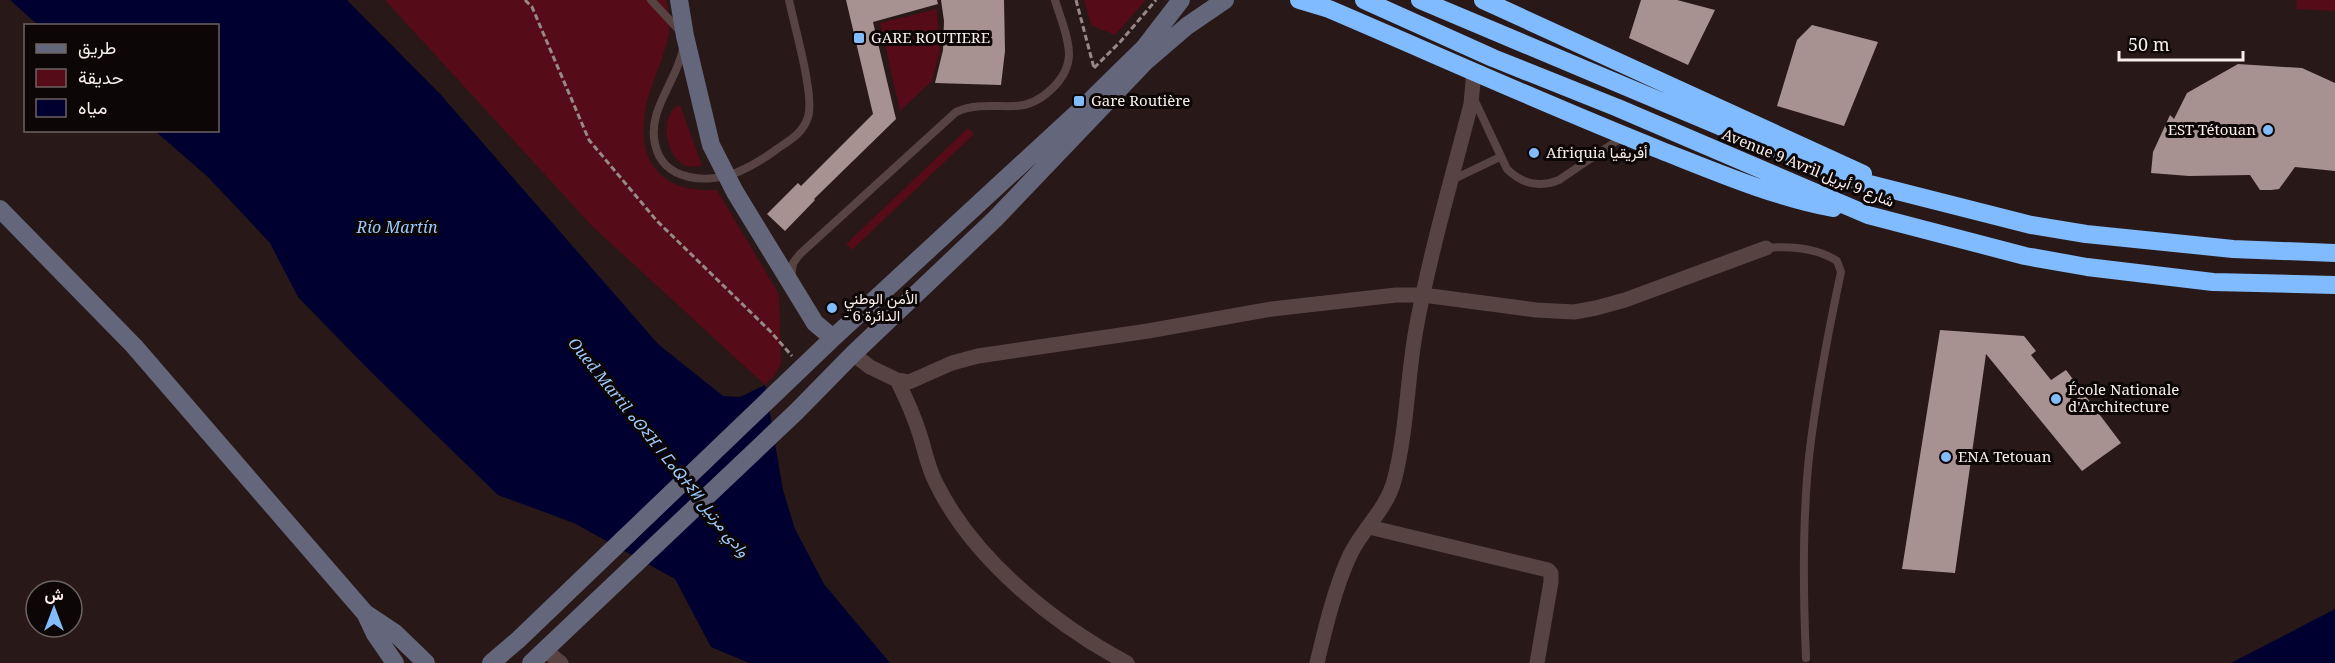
<svg xmlns="http://www.w3.org/2000/svg" width="2335" height="663" font-family="'Noto Serif',Vazirmatn,'Noto Sans Tifinagh',serif">
<style>
.green{fill:#550b18}
.water{fill:#000030}
.building{fill:#a89191}
.lines{fill:none;stroke-linecap:round;stroke-linejoin:round}
.path{stroke:#978988;stroke-width:3;stroke-dasharray:6 3;stroke-linecap:butt}
.lane{stroke:#584343;stroke-width:8}
.street{stroke:#584343;stroke-width:15}
.secondary{stroke:#64677b;stroke-width:18}
.highway{stroke:#7fbbfe;stroke-width:18}
.poi-dot{fill:#83bcfb;stroke:#0d0606;stroke-width:2}
.labels{text-anchor:middle;stroke-width:6;stroke-linejoin:round;paint-order:stroke}
.poi-label{font-size:15px;fill:#faeeed;stroke:#0d0606;text-anchor:start}
.street-label{font-size:15px;fill:#faeeed;stroke:#0d0606}
.water-label{font-size:16px;font-style:italic;fill:#9cc9fb;stroke:#0d0606}
</style>
<rect width="100%" height="100%" fill="#291818"/>
<path class="green" d="M385,0H666C668,10 671,22 669,32C665,57 653,78 647,102C634,159 658,193 717,190L779,294L781,363L775,375L765,385L592,226Z
M1084,0H1146L1115,35L1091,25Z
M2297,0H2335V11L2296,9Z
M937,9L940,51L932,81L900,111L880,23Z
M680,105L702,165C667,179 655,112 680,105Z
M968,128L974,134L852,250L846,244Z"/>
<path class="water" d="M10,0H347L441,95L658,344L723,396L740,397L765,385L783,490L795,529L824,584L890,663H749L711,647L675,579L574,523L498,495L370,371L298,297L270,243L208,177L155,131L218,130V26L38,25Z
M2335,609V663H2231Z"/>
<path class="building" d="M846,0H937L938,4L873,22L896,119L814,199L815,200L785,231L767,214L798,183L801,186L873,114Z
M941,0H1004L1005,51L1001,85L935,83L943,50L944,21Z
M1641,0H1677L1715,10L1688,65L1629,38Z
M1812,25L1878,42L1844,126L1777,106L1797,40Z
M2238,64L2302,68L2335,83V171L2295,167L2279,189L2271,190H2260L2250,175L2189,176L2151,173L2153,152L2170,115L2174,119L2187,93Z
M1940,330L2024,336L2036,351L2031,355L2051,380L2066,370L2121,443L2082,471L1986,354L1955,573L1902,569Z"/>
<g class="lines">
<path class="path" d="M525,0L532,7L589,140L657,221L771,332L792,356
M1076,0L1094,68
M1094,68L1121,41L1156,0"/>
<path class="lane" d="M651,0L679,30
M683,49C677,81 647,110 655,144C663,182 708,184 738,172C752,166 765,158 777,149C790,140 803,133 808,117C815,96 794,25 789,0
M1474,99L1507,169C1522,184 1539,188 1559,180L1624,136
M1452,180L1500,157
M1766,248C1789,246 1817,248 1837,261L1841,272C1828,333 1816,395 1809,457C1802,524 1803,591 1806,658
M791,277L793,263L800,254L956,112C976,103 995,107 1016,106C1040,105 1068,80 1069,55C1069,37 1060,17 1055,0"/>
<path class="street" d="M853,354L870,367L897,380L909,382L952,363L978,356L1148,331L1272,309L1396,295H1423L1536,310L1574,312L1596,308L1625,300L1766,248
M897,380C906,398 914,416 920,435C925,451 928,468 936,483C973,559 1054,624 1127,663
M1369,527L1548,570L1551,573V582L1537,663
M545,650L561,663
M1317,663C1325,629 1335,587 1350,555C1363,528 1386,510 1394,481C1407,432 1407,379 1416,329C1430,253 1452,178 1471,104L1474,71"/>
<path class="secondary" d="M679,0L685,36L711,145L735,192L815,323L833,338
M0,209L134,346L365,613L375,634L395,663
M365,613L395,633L426,663
M491,663L518,640L833,338L1091,100L1144,48L1181,0
M531,663L796,412L853,354L995,219L1145,62L1187,26L1225,0"/>
<path class="highway" d="M1299,0L1329,9C1439,56 1549,106 1660,150C1716,172 1774,197 1833,208
M1364,0L1493,58L1618,108L1868,215L2025,256L2087,267L2213,282L2335,285
M1420,0L1838,176L2031,225L2086,234L2233,249L2335,253
M1483,0L1863,174"/>
</g>
<g class="poi-dot">
<rect x="853" y="32" width="12" height="12" rx="3"/>
<rect x="1073" y="95" width="12" height="12" rx="3"/>
<circle cx="2268" cy="130" r="6"/>
<circle cx="1534" cy="153" r="6"/>
<circle cx="832" cy="308" r="6"/>
<circle cx="2056" cy="399" r="6"/>
<circle cx="1946" cy="457" r="6"/>
</g>
<g class="labels">
<g class="poi-label">
<text x="871" y="43">GARE ROUTIERE</text>
<text x="1091" y="106">Gare Routière</text>
<text x="2256" y="135" text-anchor="end">EST Tétouan</text>
<text x="1546" y="158">Afriquia أفريقيا</text>
<text x="844" y="304">الأمن الوطني<tspan x="844" dy="17">- الدائرة 6</tspan></text>
<text x="2068" y="395">École Nationale<tspan x="2068" dy="17">d'Architecture</tspan></text>
<text x="1958" y="462">ENA Tetouan</text>
</g>
<g class="street-label">
<text transform="translate(1808 168) rotate(22)" y="5">Avenue 9 Avril شارع 9 أبريل</text>
</g>
<g class="water-label">
<text x="397" y="233">Río Martín</text>
<text transform="translate(659 447) rotate(51)" y="6">Oued Martil ⴰⵙⵉⴼ ⵏ ⵎⴰⵕⵜⵉⵍ وادي مرتيل</text>
</g>
</g>
<rect x="24" y="24" width="195" height="108" fill="#0d0606" stroke="#6c6362" stroke-width="1.5"/>
<rect x="36" y="44" width="30" height="9" fill="#64677b" stroke="#6c6362" stroke-width="1.5"/>
<text x="78" y="54" font-size="18" fill="#faeeed">طريق</text>
<rect x="36" y="69" width="30" height="18" fill="#550b18" stroke="#6c6362" stroke-width="1.5"/>
<text x="78" y="84" font-size="18" fill="#faeeed">حديقة</text>
<rect x="36" y="99" width="30" height="18" fill="#000030" stroke="#6c6362" stroke-width="1.5"/>
<text x="78" y="114" font-size="18" fill="#faeeed">مياه</text>
<g transform="translate(54 609)"><circle r="28" fill="#0d0606" stroke="#6c6362" stroke-width="1.5"/>
<path d="M0-4.5L10 22L0 15L-10 22Z" fill="#83bcfb"/>
<text y="-9" font-size="16" font-weight="bold" text-anchor="middle" fill="#faeeed">ش</text>
</g>
<path d="M2119 51v9h124v-9" fill="none" stroke="#faeeed" stroke-width="3"/>
<text x="2128" y="51" font-size="18" fill="#faeeed" stroke="#0d0606" stroke-width="4.5" paint-order="stroke">50 m</text>
</svg>
